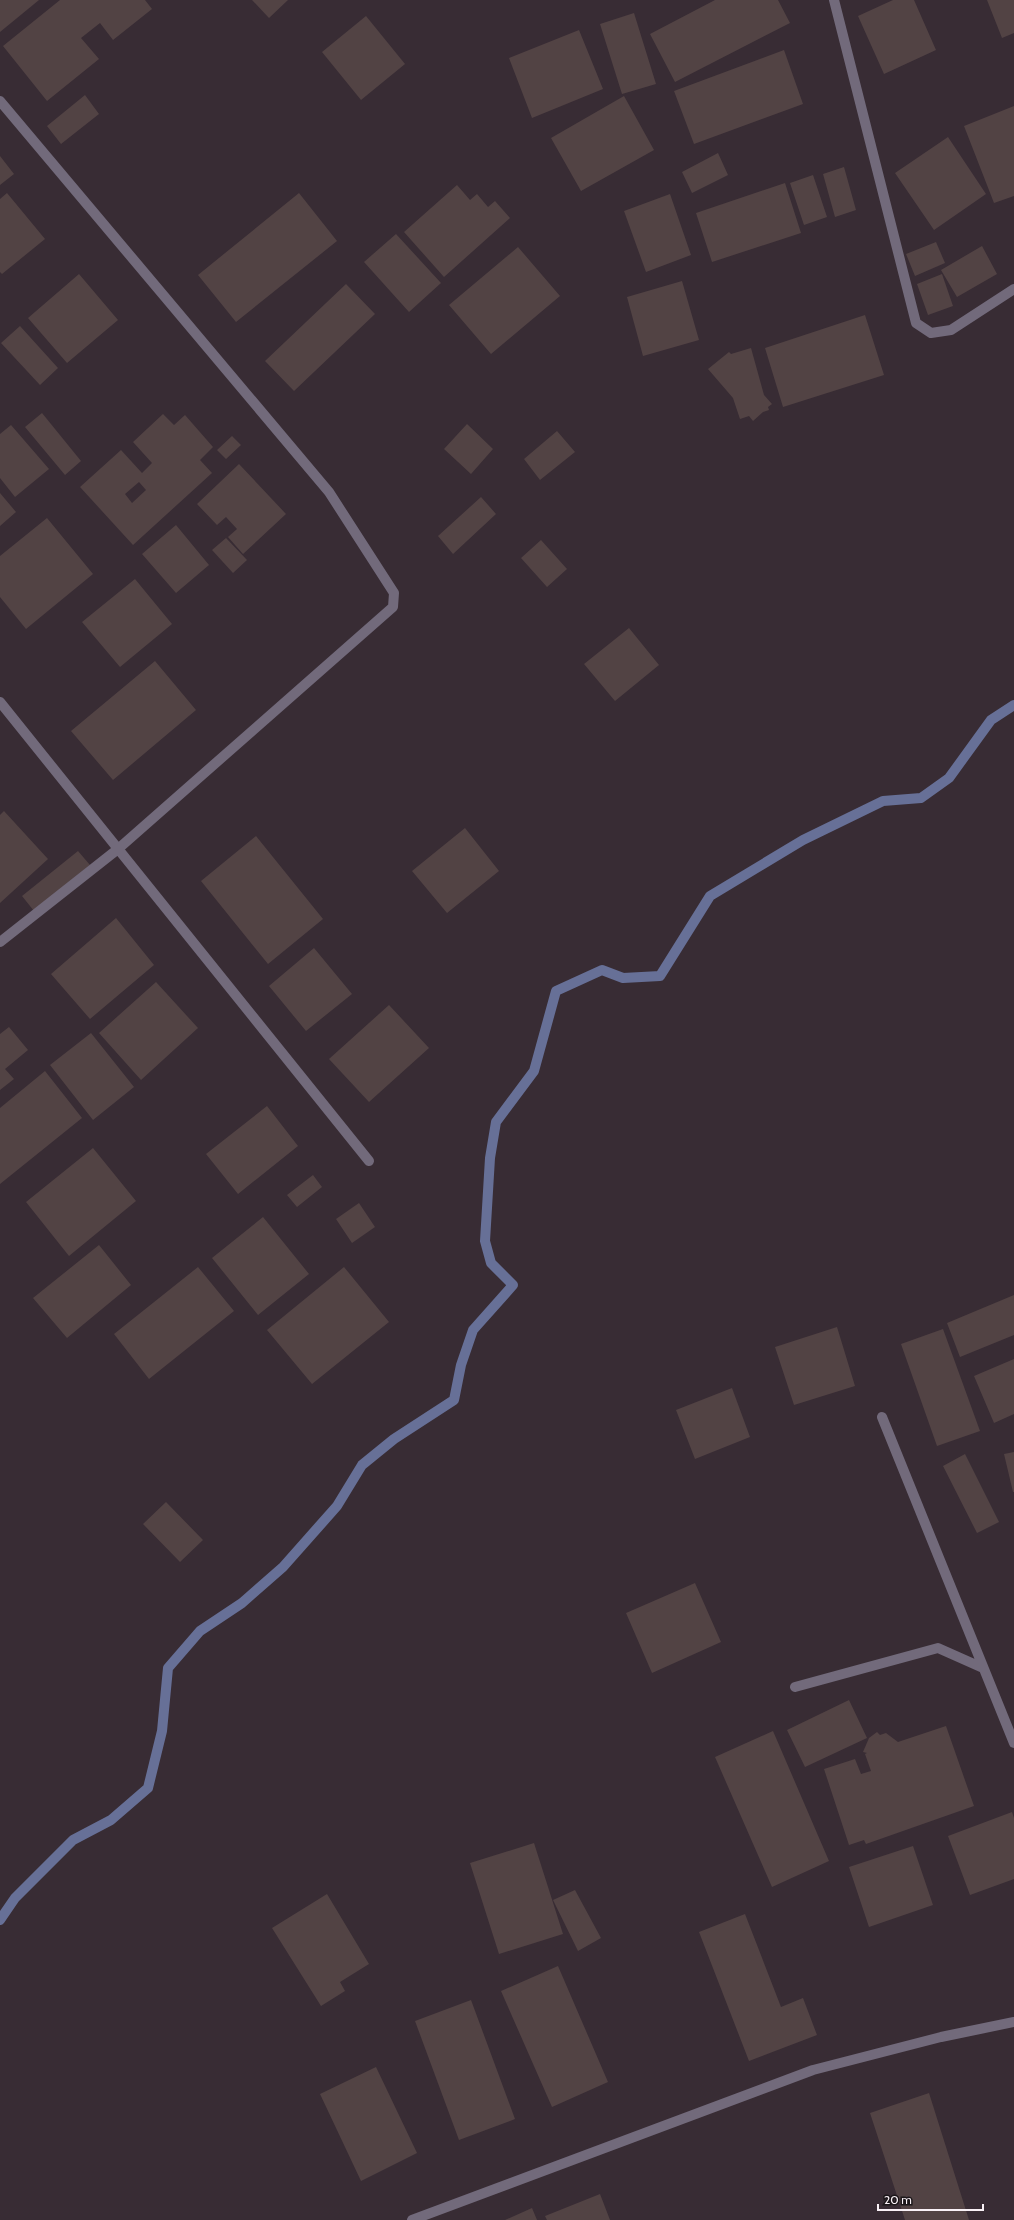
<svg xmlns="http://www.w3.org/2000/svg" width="1014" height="2220" font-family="Cabin,sans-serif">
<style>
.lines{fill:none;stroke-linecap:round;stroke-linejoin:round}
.stream{stroke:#677097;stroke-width:10}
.building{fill:#524344;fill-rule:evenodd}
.minor{stroke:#726a7b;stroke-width:10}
</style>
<rect width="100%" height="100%" fill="#382c34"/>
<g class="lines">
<path class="stream" d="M0,1920L15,1898L73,1840L111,1820L148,1788L162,1731L168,1668L200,1631L242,1603L283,1567L337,1506L362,1465L394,1439L454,1400L461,1365L473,1330L513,1285L491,1263L485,1241L490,1158L496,1122L534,1071L556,991L602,970L623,978L660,976L710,896L803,840L883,801L921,798L949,778L991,720L1014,705"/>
</g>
<path class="building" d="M0,0H39L0,32Z
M60,0H145L152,9L113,40L100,23L81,38L99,59L47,101L3,46Z
M252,0H288L269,18Z
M715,0H778L790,23L675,82L650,34Z
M893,0H914L936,50L884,74L858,16Z
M987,0H1014V33L1002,38Z
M634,13L656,84L622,94L600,24Z
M366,16L405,64L361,100L322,52Z
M579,30L603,89L532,118L509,58Z
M784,50L803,104L694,144L674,91Z
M85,95L99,114L61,144L47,126Z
M624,96L654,150L581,191L551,138Z
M1014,106V196L994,203L964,126Z
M948,137L986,194L934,230L895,173Z
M718,153L728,175L692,193L682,172Z
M0,156L14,174L0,185Z
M844,167L856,210L835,217L823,174Z
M813,175L827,217L804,225L790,183Z
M785,183L801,233L712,262L696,213Z
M457,185L470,200L477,194L488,207L495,201L510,218L444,277L404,232Z
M7,193L45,239L2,274L0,272V199Z
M299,193L337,241L236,322L198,275Z
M670,194L691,255L646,272L624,211Z
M396,234L441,283L409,312L364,262Z
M936,242L945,263L915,276L906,254Z
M982,246L997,274L957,297L941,270Z
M518,247L560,296L491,354L449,305Z
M79,274L118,320L67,363L28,318Z
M942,274L953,306L928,315L917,284Z
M682,281L699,340L643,356L627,297Z
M346,284L375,314L294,391L265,361Z
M865,315L884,375L783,407L765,348Z
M20,326L58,368L40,385L1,343Z
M751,348L764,395L772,404L768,407L769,410L763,412L753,421L749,416L740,419L733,398L708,369L729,352L731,354Z
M42,413L81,461L65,475L25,427Z
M163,414L174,425L185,415L213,447L200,460L212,473L133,545L80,487L121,450L142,473L152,463L133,442ZM139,482L146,490L132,503L125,494Z
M467,424L493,449L471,474L444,449Z
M11,425L49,469L15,497L0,478V434Z
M557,431L575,452L540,480L524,459Z
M232,436L241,445L226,459L217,450Z
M239,464L286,514L243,554L228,537L237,529L226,517L217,525L197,504Z
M0,493L16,512L0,526Z
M481,497L496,514L453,554L438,536Z
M47,518L93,574L26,629L0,597V556Z
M176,525L209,565L176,593L142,554Z
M226,538L247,560L233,573L212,550Z
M541,540L567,569L547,587L521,558Z
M135,579L172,624L120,667L82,622Z
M629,628L659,665L615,701L584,664Z
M155,661L196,710L113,780L71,731Z
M4,811L48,859L0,903V815Z
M465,828L499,871L447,913L412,871Z
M256,836L323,919L268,964L201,881Z
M78,851L90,865L34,911L22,896Z
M116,918L154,965L90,1019L51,974Z
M314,948L352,994L306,1031L269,986Z
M156,982L198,1028L141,1080L99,1033Z
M389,1005L429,1048L369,1102L329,1059Z
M9,1027L28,1050L5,1069L14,1079L0,1090V1034Z
M91,1033L134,1087L93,1120L50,1065Z
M45,1071L82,1118L0,1184V1108Z
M267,1106L298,1146L238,1194L206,1154Z
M93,1148L136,1201L69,1256L26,1202Z
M313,1175L322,1187L297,1207L287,1195Z
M359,1203L375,1227L352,1243L336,1219Z
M263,1217L309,1274L258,1315L212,1258Z
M99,1245L131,1285L67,1338L33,1298Z
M198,1267L234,1311L149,1379L114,1334Z
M344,1267L389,1322L312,1384L267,1330Z
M1014,1295V1335L960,1357L947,1323Z
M837,1327L855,1386L794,1405L775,1347Z
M943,1329L980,1431L937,1446L901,1344Z
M1014,1359V1414L994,1423L974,1376Z
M732,1388L750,1437L695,1459L676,1410Z
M1014,1452V1492H1013L1004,1454Z
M965,1454L999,1522L977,1533L943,1466Z
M166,1502L203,1540L180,1562L143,1524Z
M695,1583L721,1642L652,1673L626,1613Z
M849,1700L867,1738L805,1767L787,1730Z
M946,1726L974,1806L866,1844L864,1840L849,1845L824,1769L855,1759L861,1774L871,1771L865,1754L867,1753L863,1752L869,1738L877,1732L880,1735L886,1733L898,1742Z
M773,1731L829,1861L772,1887L715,1757Z
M1012,1812L1014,1818V1879L970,1895L948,1836Z
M534,1843L563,1934L499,1954L470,1863Z
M913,1846L933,1905L869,1927L849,1867Z
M575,1890L601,1938L578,1951L553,1900Z
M327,1894L369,1964L340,1982L345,1991L321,2006L272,1928Z
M745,1914L781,2007L803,1998L817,2035L749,2061L699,1932Z
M558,1966L608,2082L552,2107L501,1991Z
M471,2000L515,2119L459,2140L415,2021Z
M376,2067L417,2153L361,2181L320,2094Z
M929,2093L969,2220H905L870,2113Z
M600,2194L610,2220H547L545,2216Z
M532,2208L537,2220H505Z"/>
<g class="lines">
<path class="minor" d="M834,0L916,323L931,333L951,330L1014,289
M0,101L329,492L394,593L393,607L118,849L0,942
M0,702L369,1161
M882,1417L1014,1743
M795,1687L938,1648L983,1668
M412,2220L813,2070L941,2037L1014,2022"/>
</g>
<path d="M878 2204v6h105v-6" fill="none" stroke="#f9f1f6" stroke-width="2"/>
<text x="884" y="2204" font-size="12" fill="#f9f1f6" stroke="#1c171a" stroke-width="3" paint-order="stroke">20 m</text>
</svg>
